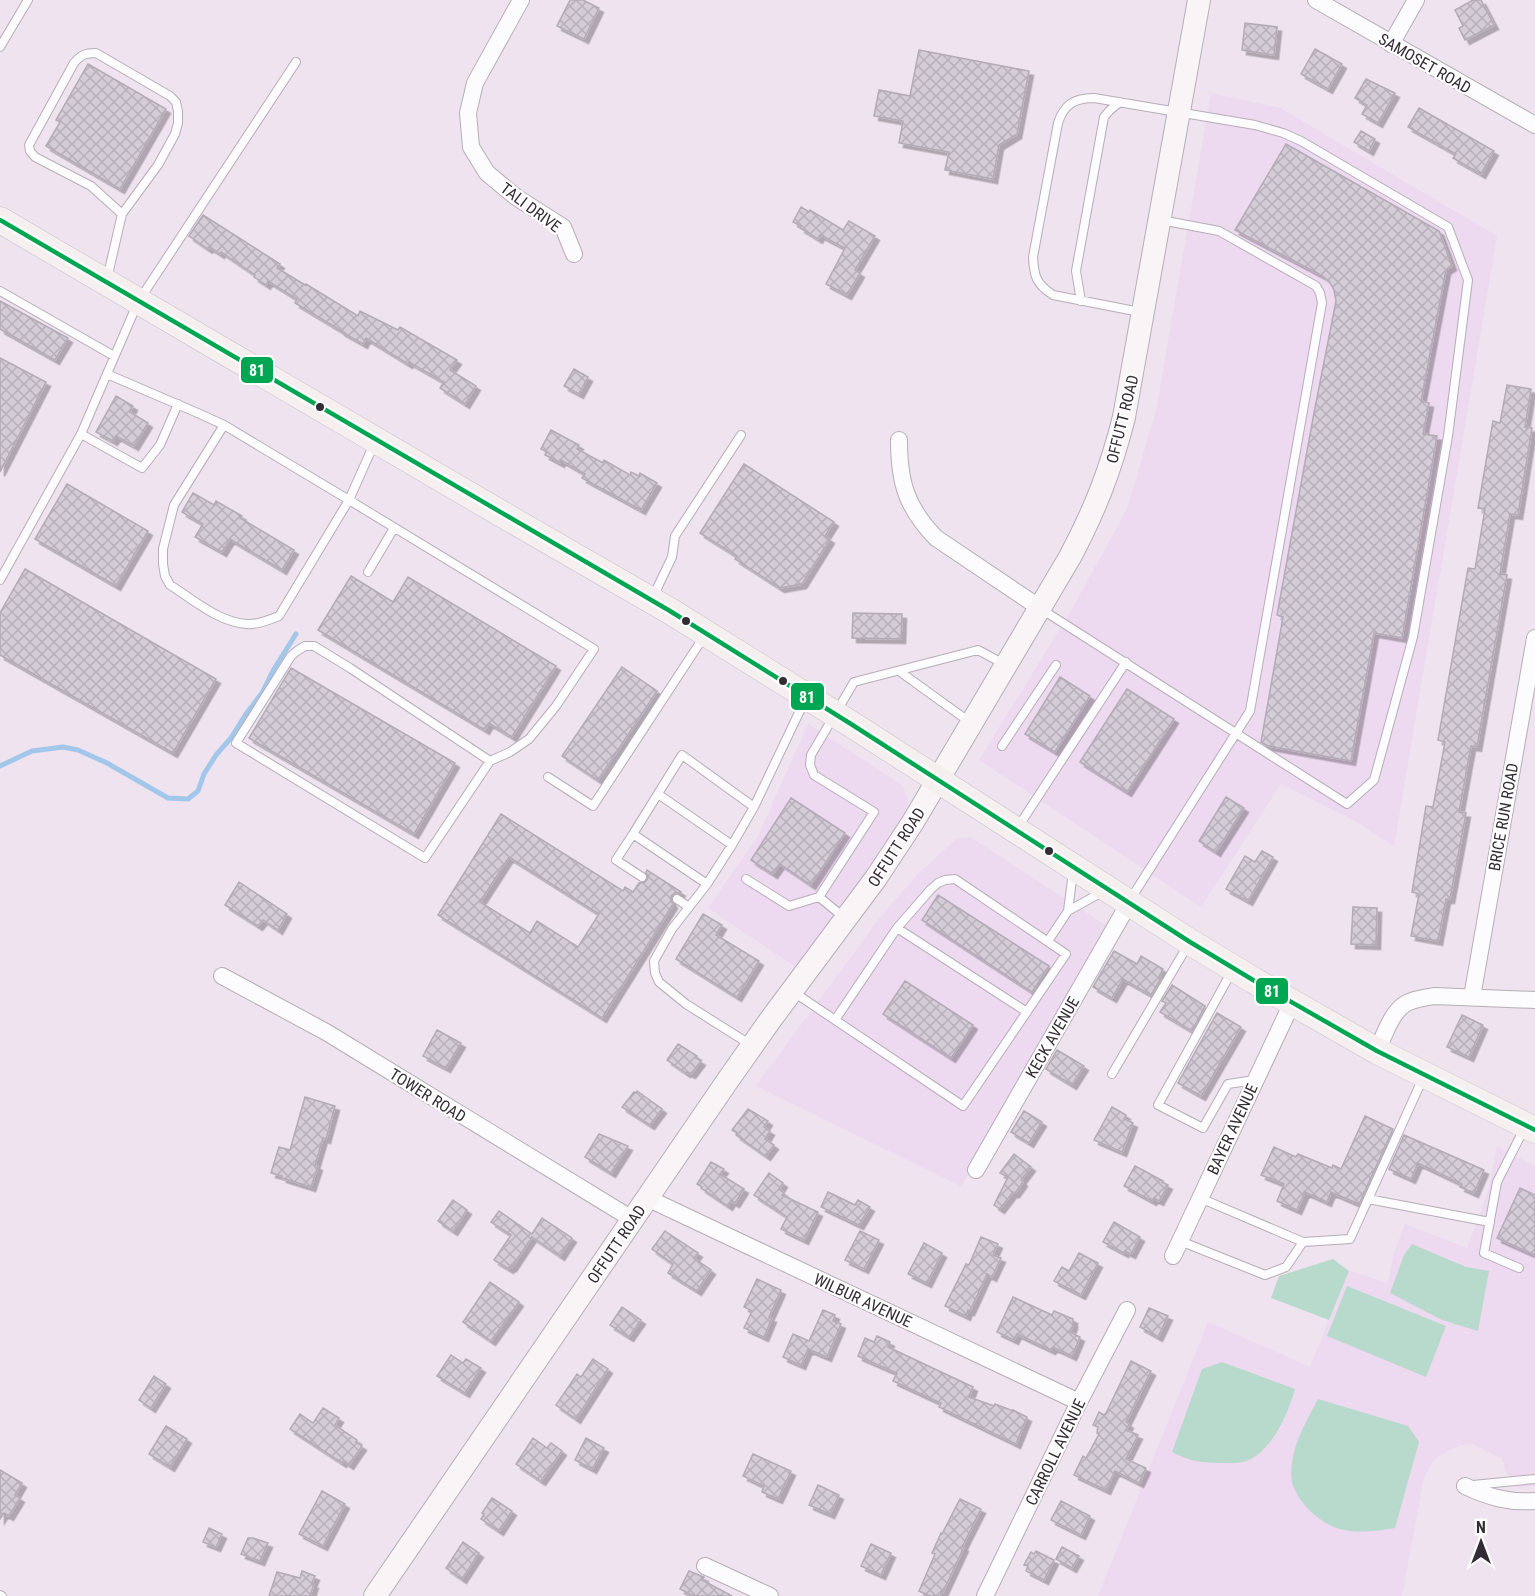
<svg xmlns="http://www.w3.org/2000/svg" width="1535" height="1596" font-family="'Roboto Condensed',sans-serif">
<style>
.built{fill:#edd9f0}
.green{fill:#b8dacc}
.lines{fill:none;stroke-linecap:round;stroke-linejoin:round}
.stream{stroke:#a2c7ea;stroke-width:5}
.building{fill:url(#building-cross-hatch);stroke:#b3abb5;stroke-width:1.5;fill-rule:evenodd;filter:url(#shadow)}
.lane-casing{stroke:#b6aeb7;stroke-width:10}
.street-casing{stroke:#b6aeb7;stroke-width:18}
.secondary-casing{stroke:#b6aeb7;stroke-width:24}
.primary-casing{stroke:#c8c2c9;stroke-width:27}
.lane{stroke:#fcfbfd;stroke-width:8}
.street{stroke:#fcfbfd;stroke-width:16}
.secondary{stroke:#f9f5f7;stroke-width:22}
.primary{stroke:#f6eff0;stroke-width:26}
.bus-1-casing{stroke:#fff;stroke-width:9}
.bus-1{stroke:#00a651;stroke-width:4.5}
.bus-dot{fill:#342c35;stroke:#fff;stroke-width:2}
.labels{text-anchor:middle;stroke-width:4.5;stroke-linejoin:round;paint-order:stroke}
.street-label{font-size:16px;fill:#342c35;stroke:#fff}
.line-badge{stroke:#fff;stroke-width:2}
.badge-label{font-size:16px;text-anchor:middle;font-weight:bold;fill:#fff}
</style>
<defs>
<pattern id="building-cross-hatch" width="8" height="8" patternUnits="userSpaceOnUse" patternTransform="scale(1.5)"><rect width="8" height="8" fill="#d4ccd7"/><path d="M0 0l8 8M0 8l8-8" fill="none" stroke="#b7afb9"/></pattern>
<filter id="shadow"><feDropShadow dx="4.5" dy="4.5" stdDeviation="0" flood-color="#0004"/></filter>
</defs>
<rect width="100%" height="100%" fill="#eee3ef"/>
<path class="built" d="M1211,93L1280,108L1497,236L1394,846L1353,820L1281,784L1201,907L979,760L1071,611L1127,509L1156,411Z
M808,724L903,786L910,807L799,969L708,908L758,836Z
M970,837L1110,928L961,1186L756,1086L882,915L917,875L957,838Z
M1497,1147L1535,1166V1486L1517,1488L1505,1470L1502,1459L1472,1444L1460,1445L1439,1456L1432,1462L1424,1477L1402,1596H1098L1208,1322L1310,1367L1349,1271L1388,1283L1394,1253L1405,1224L1467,1248L1487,1196Z"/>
<path class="green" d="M1412,1244L1466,1267L1489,1271L1478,1331L1442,1320L1390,1293L1404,1255Z
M1333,1259L1349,1271L1329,1320L1271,1298L1279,1276Z
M1347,1286L1446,1326L1426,1377L1327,1336Z
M1222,1362L1295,1389C1288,1414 1272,1451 1246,1461C1237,1464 1227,1463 1217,1463C1197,1462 1190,1461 1172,1452L1202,1369Z
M1318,1399L1408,1426L1419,1442L1395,1528C1378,1531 1361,1533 1344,1530C1323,1526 1301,1506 1293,1486C1291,1480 1291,1470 1292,1463C1295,1440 1307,1420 1318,1399Z"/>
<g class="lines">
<path class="stream" d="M0,766L32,751L63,747L78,750L107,763L168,798L188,799L198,791L204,774L216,755L231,738L246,714L262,693L274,669L296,634"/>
</g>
<path class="building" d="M570,0H583L599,8L584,39L557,26Z
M1473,0H1481L1494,25L1465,40L1459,28L1463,26L1455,10Z
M1245,23L1277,27L1274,55L1242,50Z
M1315,49L1342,64L1328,89L1301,74Z
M919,50L1029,71L1017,134L999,145L993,179L945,170L949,152L899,143L903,121L874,116L879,90L910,96Z
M88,64L166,109L120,189L46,146L60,122L56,120Z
M1366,79L1395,93L1378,123L1362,114L1367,105L1355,98Z
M1419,108L1494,151L1481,174L1453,158L1456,154L1408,127Z
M1361,131L1375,139L1369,151L1354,142Z
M1286,144L1439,231L1452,266L1446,270L1421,401L1429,403L1423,434L1437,436L1402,638L1374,633L1351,761L1268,746L1261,742L1283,617L1277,615L1314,413L1336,301L1334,290L1329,281L1321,275L1235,230Z
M801,207L809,212L810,210L843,230L849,221L875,236L855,270L860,273L847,295L826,284L845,248L820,235L818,239L800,228L801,226L793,222Z
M203,215L280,264L277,268L305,285L306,284L358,316L360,311L398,330L400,327L457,360L450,370L476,386L465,404L440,388L444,382L409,362L408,364L366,338L363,344L340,331V330L295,303L297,299L268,281L266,285L254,277L255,275L221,252L220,254L209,247L208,249L189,236Z
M0,301L68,338L55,360L0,329Z
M0,358L46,382L0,472Z
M574,369L588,377L579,394L564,386Z
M1507,385L1531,389L1525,427L1532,428L1518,515L1510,514L1500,574L1507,575L1477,747L1471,746L1459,812L1466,813L1450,899H1446L1438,941L1411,936L1419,894L1412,892L1426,806L1433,807L1445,742L1438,740L1468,568L1475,569L1485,509L1478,508L1493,421L1500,423Z
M116,396L133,406L130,412L148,423L134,446L116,436L113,441L96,432Z
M551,430L579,445L577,449L603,463L604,460L630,475L631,472L639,476L640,473L657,483L641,510L582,478L585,474L561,460L560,463L545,455L547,452L541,449Z
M744,464L834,522L825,536L830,539L802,584L780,588L735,559L737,556L700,533Z
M67,484L148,531L116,586L35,539Z
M193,493L214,505L216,501L242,516L240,518L294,550L282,570L230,539L222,552L195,537L203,524L182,512Z
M25,569L216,679L173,753L0,655V613Z
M351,576L393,602L408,577L556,666L512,737L489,723L485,730L318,630Z
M853,613L902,614L901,639L852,638Z
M622,667L657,691L598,780L562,756Z
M291,668L455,763L414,834L249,738Z
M1060,677L1090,696L1055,752L1025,734Z
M1127,689L1174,719L1127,792L1080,762Z
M1226,797L1244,808L1216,852L1199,841Z
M791,798L845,833L811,885L780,864L773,874L751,860Z
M501,814L623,891L625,887L633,892L639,883L645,882L648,878L646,872L647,870L681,892L680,893H675L671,896V901L673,904L602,1018L438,915ZM509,857L599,914L578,947L537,921L530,933L480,902Z
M1262,851L1273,857L1248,901L1226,889L1245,856L1255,862Z
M239,882L287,914L278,930L263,920L258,926L225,905Z
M938,895L1049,966L1032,992L922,920Z
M1353,907L1377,908L1376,945L1351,944Z
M703,914L722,925L716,935L759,961L737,997L676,959Z
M1114,951L1137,964L1141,956L1163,969L1159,977L1161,978L1151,995L1123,979L1112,998L1093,987Z
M905,981L973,1025L951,1058L883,1014Z
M1172,985L1205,1006L1192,1031L1160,1012L1166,1003L1162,1001Z
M1217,1013L1241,1027L1201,1096L1178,1083Z
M1462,1015L1483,1025L1469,1057L1447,1047Z
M437,1030L461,1043L446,1068L423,1056Z
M678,1044L697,1056L696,1058L701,1061L691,1074L687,1072L686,1073L667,1060Z
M1057,1050L1084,1066L1072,1085L1046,1069Z
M637,1091L662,1109L650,1125L622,1107L634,1092L636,1093Z
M305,1097L335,1106L326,1139L323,1138L315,1165L318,1166L311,1187L282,1178V1176L271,1173L279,1147L290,1150Z
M1112,1107L1126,1115L1124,1119L1133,1123L1122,1152L1094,1140Z
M748,1109L768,1121L764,1127L770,1131L765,1139L774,1145L766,1156L736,1135L737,1133L732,1130Z
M1024,1111L1042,1122L1029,1143L1011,1132Z
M1365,1116L1393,1129L1359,1204L1331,1192L1327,1202L1305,1192L1297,1210L1277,1201L1284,1184L1261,1175L1274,1147L1296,1157L1298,1154L1332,1168L1333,1165L1341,1169Z
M599,1134L628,1146L611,1173L585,1157Z
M1404,1135L1484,1170L1474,1193L1460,1187L1462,1184L1418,1163L1411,1179L1389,1169Z
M1014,1154L1031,1167L1021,1180L1023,1182L1015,1193L1013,1192L1000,1209L994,1205L1008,1177L1000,1173Z
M711,1162L724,1169L720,1174L744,1189L735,1203L731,1201L728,1206L701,1188L702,1187L697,1184Z
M1135,1166L1163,1181L1162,1182L1168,1185L1159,1201L1154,1198L1152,1201L1124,1186Z
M769,1173L783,1183L779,1189L784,1193L782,1195L818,1212L804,1240L781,1229L787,1217L754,1195Z
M1520,1188L1535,1195V1255L1497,1238Z
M828,1192L855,1205L858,1200L870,1207L859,1225L821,1207Z
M453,1200L467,1210L453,1231L438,1221Z
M499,1211L532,1234L542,1218L572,1238L560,1256L532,1237L512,1267L511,1266L509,1269L494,1260L511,1235L491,1222Z
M1114,1222L1140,1237L1131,1254L1125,1251L1124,1253L1103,1242Z
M665,1231L698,1253L694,1258L711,1270L697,1291L668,1273L673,1264L652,1249Z
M860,1231L879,1240L864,1269L845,1260Z
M981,1237L998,1244L993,1255L1001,1258L992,1277L987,1274L970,1311L968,1310L966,1316L945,1306L966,1264L969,1265Z
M924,1243L942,1253L927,1283L908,1274Z
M1079,1253L1098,1263L1081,1295L1054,1281L1062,1267L1069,1271Z
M757,1279L781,1290L769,1317L772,1318L764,1337L744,1328L752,1311L744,1307Z
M490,1282L519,1302L491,1341L463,1322Z
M1013,1297L1052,1315L1054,1311L1073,1319V1325L1070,1332L1080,1337L1072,1356L1053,1347L1051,1350L1017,1334L1014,1340L997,1332Z
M622,1307L641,1320L629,1337L610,1325Z
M1149,1308L1168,1316L1158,1337L1140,1327Z
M823,1310L835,1315L833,1321L841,1324L827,1357L808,1349L801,1365L783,1357L793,1334L809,1341Z
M877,1336L890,1342L888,1347L973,1387L969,1397L994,1406L995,1404L1013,1411V1410L1027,1417L1016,1444L939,1407L941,1403L893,1381L897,1373L858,1356L865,1338L874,1342Z
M451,1355L463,1363L466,1359L481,1368L465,1393L437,1376Z
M593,1359L608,1369L576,1419L556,1405L577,1374L581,1377Z
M1131,1361L1151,1371L1126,1422L1129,1424L1126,1430L1138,1435L1126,1459L1146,1468L1139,1483L1115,1471L1106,1490L1074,1475L1083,1456L1086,1458L1099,1434L1097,1433L1098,1427L1093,1425L1099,1412L1104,1415L1106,1413Z
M154,1376L166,1384L151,1408L139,1400Z
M323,1408L339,1418L335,1425L357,1440L356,1442L362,1446L349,1465L343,1461L342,1463L290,1429L300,1414L313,1423Z
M166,1426L187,1439L170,1467L149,1454Z
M533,1438L547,1448L551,1443L562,1451L541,1481L516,1464Z
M586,1438L604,1448L592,1469L575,1460Z
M753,1454L791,1471L778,1499L762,1492L764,1486L743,1476Z
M0,1470L22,1483L15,1495L20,1498L9,1516L4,1513L0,1519Z
M818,1485L839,1495L830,1514L809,1505Z
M322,1491L345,1504L323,1546L299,1534Z
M492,1498L512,1511L499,1531L481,1519L484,1514L482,1513Z
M960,1499L981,1509L962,1547H964L943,1592L942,1591L940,1596H930L919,1591L935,1554L932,1553L941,1533L942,1534Z
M1061,1501L1090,1516L1081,1535L1051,1520Z
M209,1528L222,1534L216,1547L203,1542Z
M248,1538H253L268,1543L260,1561L241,1554Z
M463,1542L479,1553L462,1579L446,1568Z
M871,1544L891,1553L881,1575L861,1566Z
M1062,1547L1079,1556L1072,1568L1056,1559Z
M1036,1551L1054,1560L1044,1580L1026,1571L1028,1566L1024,1565L1031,1552L1034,1554Z
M302,1571L315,1576L312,1583L314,1584L310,1596H269L277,1572L300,1578Z
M689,1571L704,1577L702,1580L732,1596H694L680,1589Z"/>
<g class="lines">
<g class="lane-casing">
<path id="lane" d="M0,47L28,0
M107,279L122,214L158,165L175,134L178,123V111L176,102L170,96L96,53C85,53 81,55 74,63L29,145L30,151L35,157L91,186L122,214
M0,291L114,356
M1081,301L1076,271L1104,117L1110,110L1120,102
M107,374L200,414L224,425L349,500L374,444
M224,425L174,505L163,549V564L165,576L170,585C194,600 218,622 247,624C257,625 269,620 279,616L349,500L594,649L556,706L529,739L510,752L490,761L425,858L236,743L291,656L297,651L305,646H314L350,668L490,761
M81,434L142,468L160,445L178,404
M368,572L394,528
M0,580L81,434L138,302L296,62
M652,599L672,557L675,536L741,435
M1041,609L1347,804L1374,780L1413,637L1448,436L1468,280L1448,227L1301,141L1283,133L1255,125L1094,98C1075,98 1064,104 1058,123L1033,257C1034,276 1036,284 1053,295L1140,312
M899,671L971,723
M1002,746L1056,665
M548,777L593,806L705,635
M658,794L732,845
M754,807L682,755L633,834L707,884L732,845L754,807L805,700
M1018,827L1126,662
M633,834L616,860L642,877
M746,879L789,906L819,897
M707,884L672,929L654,961L655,973L659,982L686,1004L751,1045
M677,899L689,907
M1130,900L1250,711L1322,303L1320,293L1316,286L1219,231L1161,220
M1068,911L1073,872
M846,919L819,897L874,812L814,775L810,765L811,755L854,682L978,650L1004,664
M897,928L1027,1012
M1048,941L1068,911L1104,891
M1232,971L1158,1105L1203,1128L1228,1084L1255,1080
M792,991L963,1106L1066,954L955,879L945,880L938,883L931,889L897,928L835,1020
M1112,1074L1188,945
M1368,1199L1490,1222
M1180,1241L1265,1275L1286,1267L1303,1242L1200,1198
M1303,1242L1350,1239L1423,1078
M1519,1268L1484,1253L1497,1182L1524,1129
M1473,1485L1535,1479
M0,1595L2,1596"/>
</g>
<g class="street-casing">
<path id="street" d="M521,0L475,83L468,113L471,147L487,173L516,197L563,227L574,254
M1316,0L1535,125
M1391,44L1416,0
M899,440C899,482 906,507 936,538L1040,608
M222,976L326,1032L632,1219
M1472,997L1535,638
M1377,1051C1384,1036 1391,1013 1405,1004C1413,999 1424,998 1434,996L1535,1000
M976,1170L1129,903
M647,1198L1079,1402
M1173,1256L1292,1003
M1465,1486C1488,1497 1509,1503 1535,1501
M705,1566L770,1596
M985,1596L1079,1402L1127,1310"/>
</g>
<g class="secondary-casing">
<path id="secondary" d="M375,1596L728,1080L771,1019L876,878L913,822L1070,557C1095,510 1111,469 1124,417L1199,0"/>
</g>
<g class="primary-casing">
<path id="primary" d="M0,220L500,513L670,611L851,724L1190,942L1253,980L1377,1051L1535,1130"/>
</g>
<use href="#lane" class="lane"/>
<use href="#street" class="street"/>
<use href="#secondary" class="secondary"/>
<use href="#primary" class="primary"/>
<g class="bus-1-casing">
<path id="bus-1" d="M0,220L670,611L851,724L1190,942L1253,980L1377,1051L1535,1130"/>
</g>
<use href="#bus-1" class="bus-1"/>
</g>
<g class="bus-dot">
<circle cx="320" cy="407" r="5"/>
<circle cx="686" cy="621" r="5"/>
<circle cx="783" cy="681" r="5"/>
<circle cx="1049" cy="851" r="5"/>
</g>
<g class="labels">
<g class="street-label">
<text transform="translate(1425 63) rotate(30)" y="6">SAMOSET ROAD</text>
<text transform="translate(531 207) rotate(37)" y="6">TALI DRIVE</text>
<text transform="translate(1122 419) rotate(-76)" y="6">OFFUTT ROAD</text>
<text transform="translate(1503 817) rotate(-80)" y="6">BRICE RUN ROAD</text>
<text transform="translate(896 847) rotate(-57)" y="6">OFFUTT ROAD</text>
<text transform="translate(1052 1037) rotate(-60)" y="6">KECK AVENUE</text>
<text transform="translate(428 1095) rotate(32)" y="6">TOWER ROAD</text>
<text transform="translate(1232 1129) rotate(-65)" y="6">BAYER AVENUE</text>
<text transform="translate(616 1244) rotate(-56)" y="6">OFFUTT ROAD</text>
<text transform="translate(863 1300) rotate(25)" y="6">WILBUR AVENUE</text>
<text transform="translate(1055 1452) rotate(-64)" y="6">CARROLL AVENUE</text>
</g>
</g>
<g class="line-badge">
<rect x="240" y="356" width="34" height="28" rx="6" fill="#00a651"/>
<rect x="790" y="682" width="35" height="29" rx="6" fill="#00a651"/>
<rect x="1255" y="977" width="34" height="28" rx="6" fill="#00a651"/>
</g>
<g class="badge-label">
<text x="257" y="376">81</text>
<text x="807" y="703">81</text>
<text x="1272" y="997">81</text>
</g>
<g transform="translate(1481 1542)" stroke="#ffffff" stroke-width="4.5" paint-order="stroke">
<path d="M0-4.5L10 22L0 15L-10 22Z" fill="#342c35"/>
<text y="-9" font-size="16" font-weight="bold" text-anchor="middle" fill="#342c35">N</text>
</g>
</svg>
